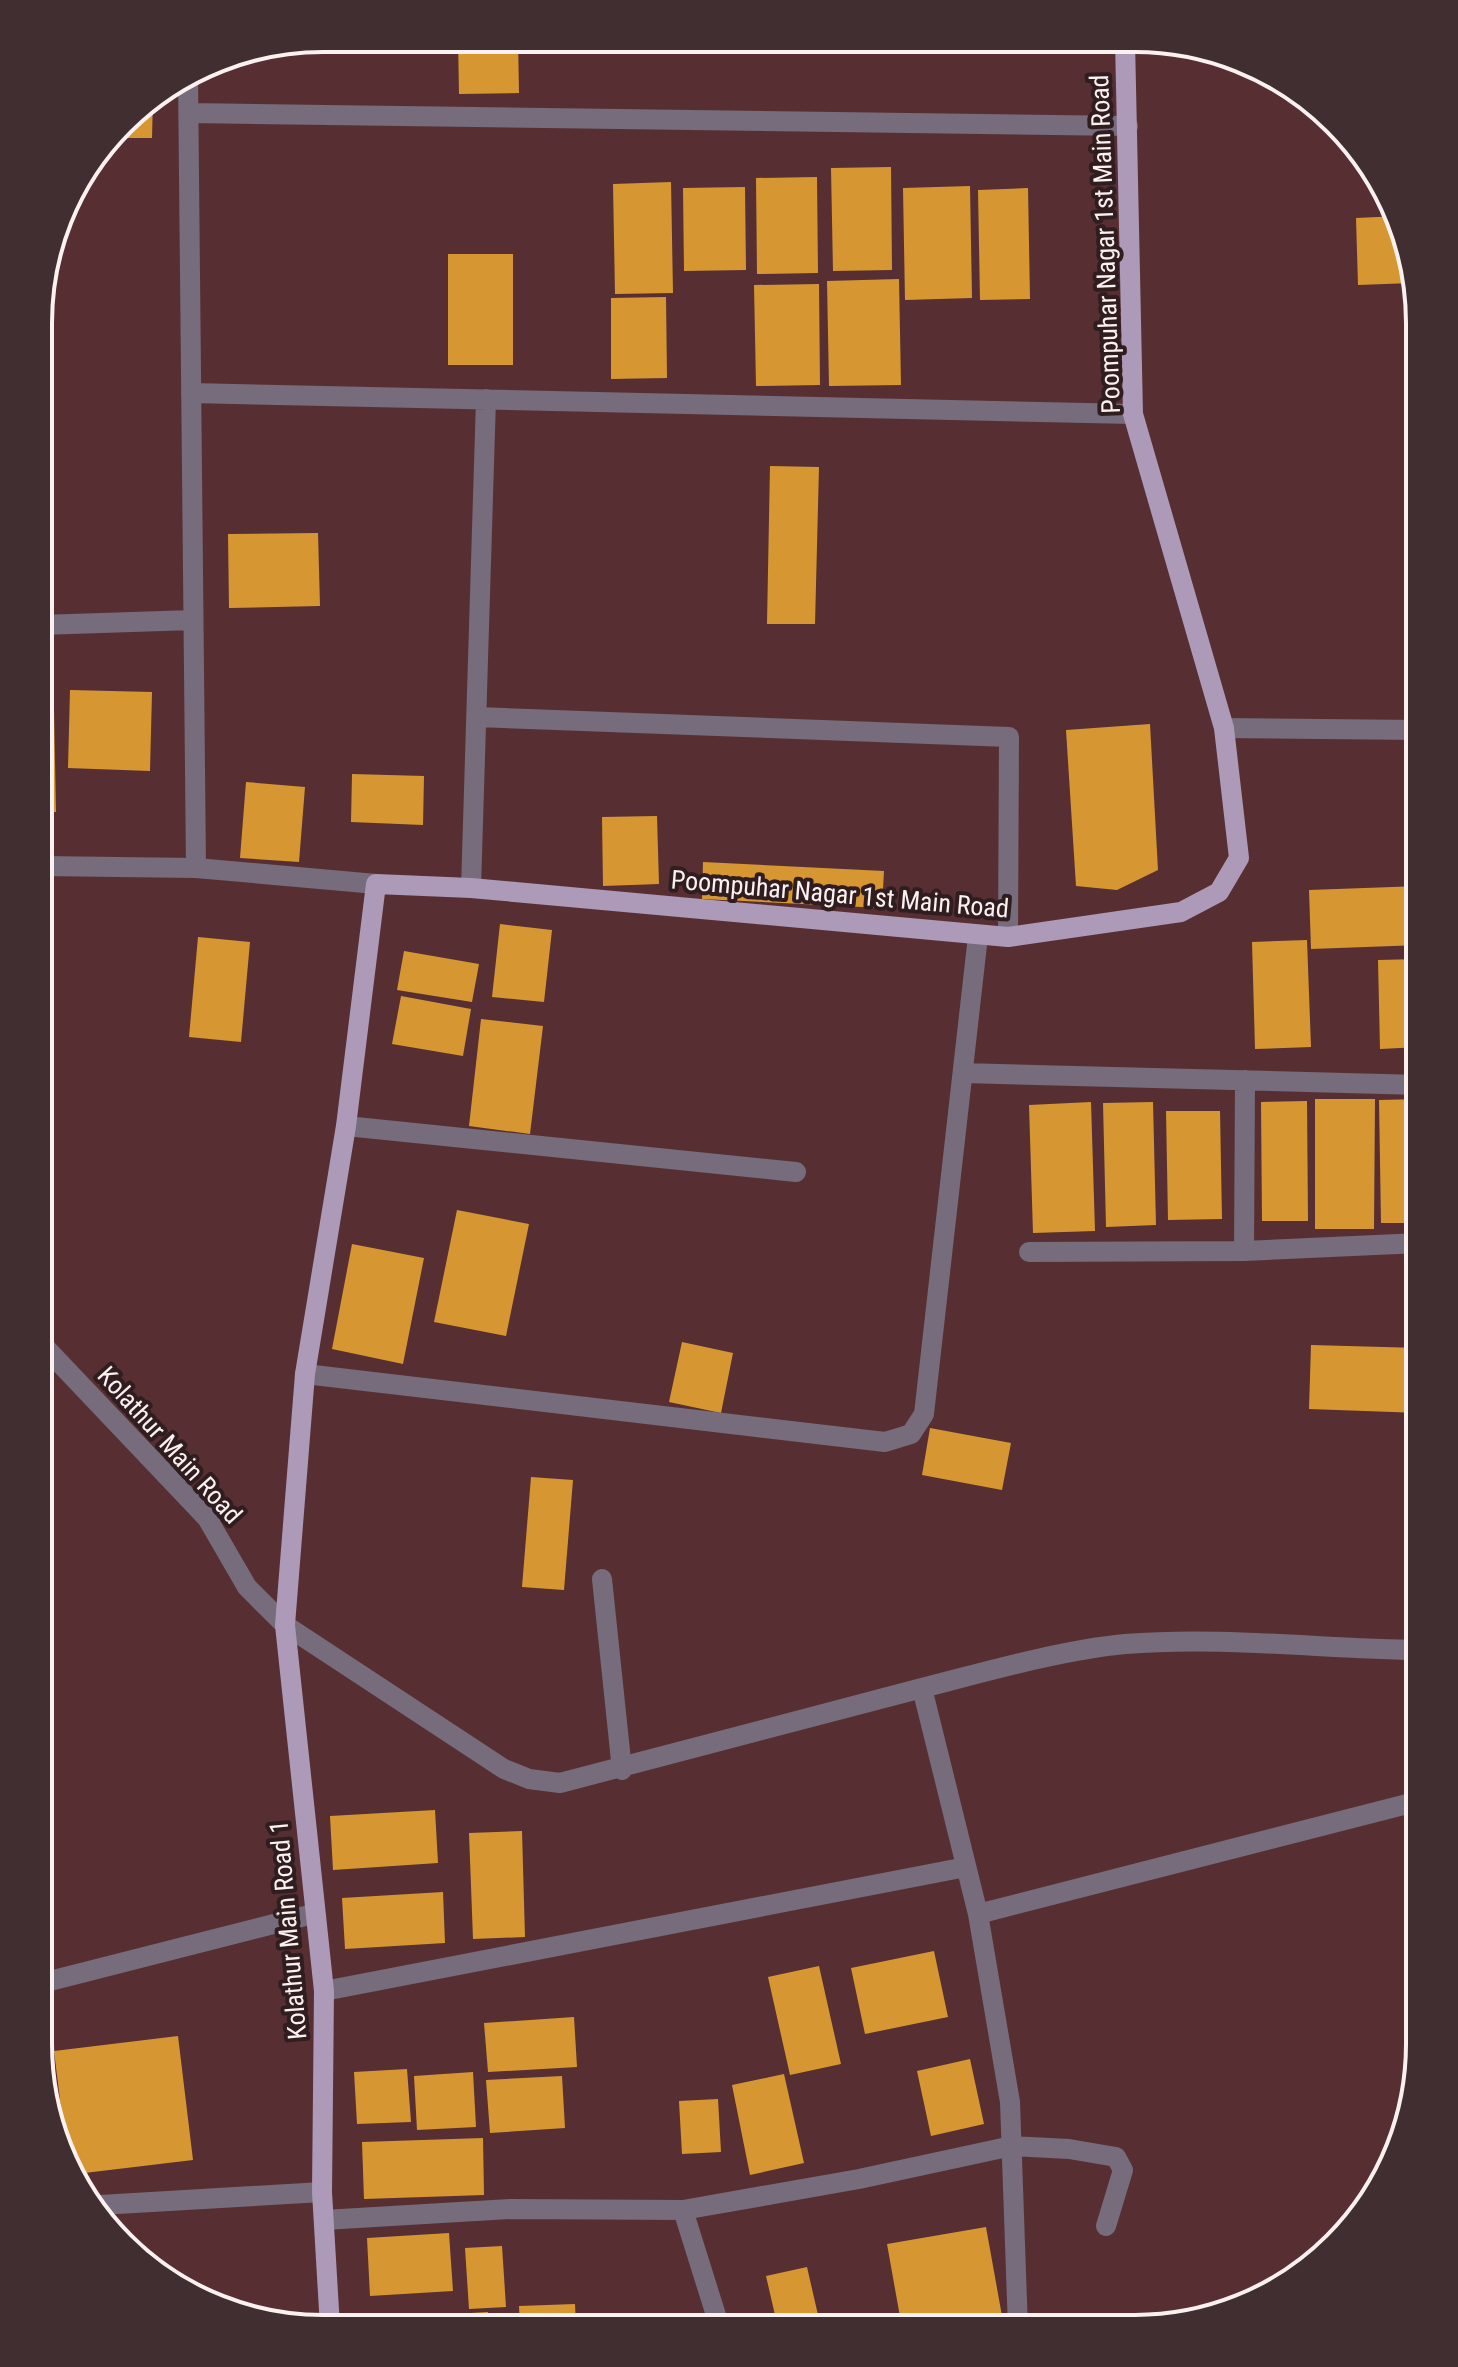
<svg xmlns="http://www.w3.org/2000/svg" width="1458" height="2367" font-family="'Roboto Condensed',sans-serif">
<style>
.building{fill:#d69732}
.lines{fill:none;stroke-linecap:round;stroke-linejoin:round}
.minor{stroke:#766c7b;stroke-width:20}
.major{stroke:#ad99b8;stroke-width:20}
.labels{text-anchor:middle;stroke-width:8;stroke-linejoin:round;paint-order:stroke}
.street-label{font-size:26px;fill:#fcf1f1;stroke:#301d1f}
.rim{fill:none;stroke:#fcf1f1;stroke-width:4}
</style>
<rect width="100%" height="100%" fill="#572f33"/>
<path class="building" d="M458,38L518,39L519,93L459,94Z
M153,98L152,138H113L135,109Z
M891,167L892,270L833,271L831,168Z
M817,177L818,273L757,274L756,178Z
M671,182L673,293L615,294L613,184Z
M970,186L972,298L905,300L903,188Z
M745,187L746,270L684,271L683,188Z
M1028,188L1030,299L980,300L978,190Z
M1399,216L1412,283L1358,285L1356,218Z
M448,254H513V365H448Z
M899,279L901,385L829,386L827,281Z
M819,284L820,385L756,386L754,285Z
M666,297L667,378L611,379V298Z
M770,466L819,467L815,624H767Z
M318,533L320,606L229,608L228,534Z
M70,690L152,692L150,771L68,768Z
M54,709L56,812L40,813V710Z
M1150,724L1158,870L1117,890L1076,886L1066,730Z
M352,774L424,776L423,825L351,822Z
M246,782L305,787L299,862L240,858Z
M657,816L659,884L603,886L602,817Z
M703,862L884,871L882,908L702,899Z
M1420,886V945L1311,949L1309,890Z
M500,924L552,930L544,1002L492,997Z
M198,937L250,942L241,1042L189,1037Z
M1307,940L1311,1047L1255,1049L1252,942Z
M404,951L479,964L472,1002L397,990Z
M1420,959V1047L1380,1049L1378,960Z
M401,996L471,1009L463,1056L392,1044Z
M481,1019L543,1026L530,1134L469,1126Z
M1315,1099H1375L1374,1229H1315Z
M1420,1099V1223H1381L1379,1100Z
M1307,1101L1308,1221H1262L1261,1102Z
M1091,1102L1095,1231L1033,1233L1029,1105Z
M1153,1102L1156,1225L1106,1227L1103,1103Z
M1166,1111H1220L1222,1219L1168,1220Z
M457,1210L529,1224L506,1336L434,1322Z
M352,1244L424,1258L403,1364L332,1349Z
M682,1342L733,1353L721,1413L669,1402Z
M1311,1345L1420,1348V1413L1309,1409Z
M930,1428L1011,1443L1002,1490L922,1475Z
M531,1477L573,1480L564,1590L522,1587Z
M435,1810L438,1863L333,1870L330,1816Z
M522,1831L525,1937L473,1939L469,1833Z
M443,1892L445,1943L345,1949L342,1898Z
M934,1951L948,2017L865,2034L851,1968Z
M819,1966L841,2064L790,2075L768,1977Z
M574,2017L577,2067L488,2072L484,2023Z
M178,2036L193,2160L76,2174L68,2164L54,2051Z
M970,2059L984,2124L931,2136L917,2071Z
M407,2069L411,2122L357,2124L354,2072Z
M473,2072L476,2127L417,2130L414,2076Z
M784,2074L804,2163L750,2175L732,2085Z
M562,2076L565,2128L490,2133L486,2080Z
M718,2099L721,2152L682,2154L679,2101Z
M483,2138L484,2195L364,2199L362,2142Z
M986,2227L1002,2316L930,2328H902L887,2244Z
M449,2233L453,2291L370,2296L367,2238Z
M502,2246L506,2307L469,2309L465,2248Z
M807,2267L821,2328H778L766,2276Z
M575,2304L576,2327H520L519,2306Z
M488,2312L489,2327H403L402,2317Z"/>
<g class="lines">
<path class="minor" d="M188,76L196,868
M189,113L1128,126
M191,393L1133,414
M40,625L193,620
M477,717L1009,737L1008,937
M1224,728L1420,730
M40,866L196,868L376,884
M471,888L486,399
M963,1073L1420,1085
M346,1126L796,1172
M1244,1251L1245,1080
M1029,1252L1244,1251L1420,1243
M39,1341L207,1518L247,1587L285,1625L504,1769L529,1779L560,1783L922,1688L978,1914L1010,2102L1018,2329
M305,1374L885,1442L911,1434L924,1414L978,936
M602,1579L622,1770
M922,1688C985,1672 1061,1650 1125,1644C1224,1636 1321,1649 1420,1650
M978,1914L1419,1801
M38,1984L313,1914
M324,1991L966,1867
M100,2205L322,2192
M683,2210L720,2328
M324,2220L510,2209L683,2210L859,2179L1012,2146L1069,2149L1116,2157L1123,2170L1106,2226"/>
<path class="major" d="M330,2327L322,2192L324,1991L285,1625L305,1374L346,1126L376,884L471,888L1008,937L1181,912L1219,892L1239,858L1224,728L1133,414L1125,40"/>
</g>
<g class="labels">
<g class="street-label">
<text transform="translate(1105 244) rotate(-92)" y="9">Poompuhar Nagar 1st Main Road</text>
<text transform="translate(840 894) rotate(5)" y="9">Poompuhar Nagar 1st Main Road</text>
<text transform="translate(170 1445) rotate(48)" y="9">Kolathur Main Road</text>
<text transform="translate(288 1930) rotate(-95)" y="9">Kolathur Main Road 1</text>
</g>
</g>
<path d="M0 0H1458V2367H0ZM323 52H1135A271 271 0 0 1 1406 323V2044A271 271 0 0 1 1135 2315H323A271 271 0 0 1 52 2044V323A271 271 0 0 1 323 52Z" fill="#402e30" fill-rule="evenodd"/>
<path class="rim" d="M323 52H1135A271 271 0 0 1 1406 323V2044A271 271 0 0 1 1135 2315H323A271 271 0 0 1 52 2044V323A271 271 0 0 1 323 52Z"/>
</svg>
